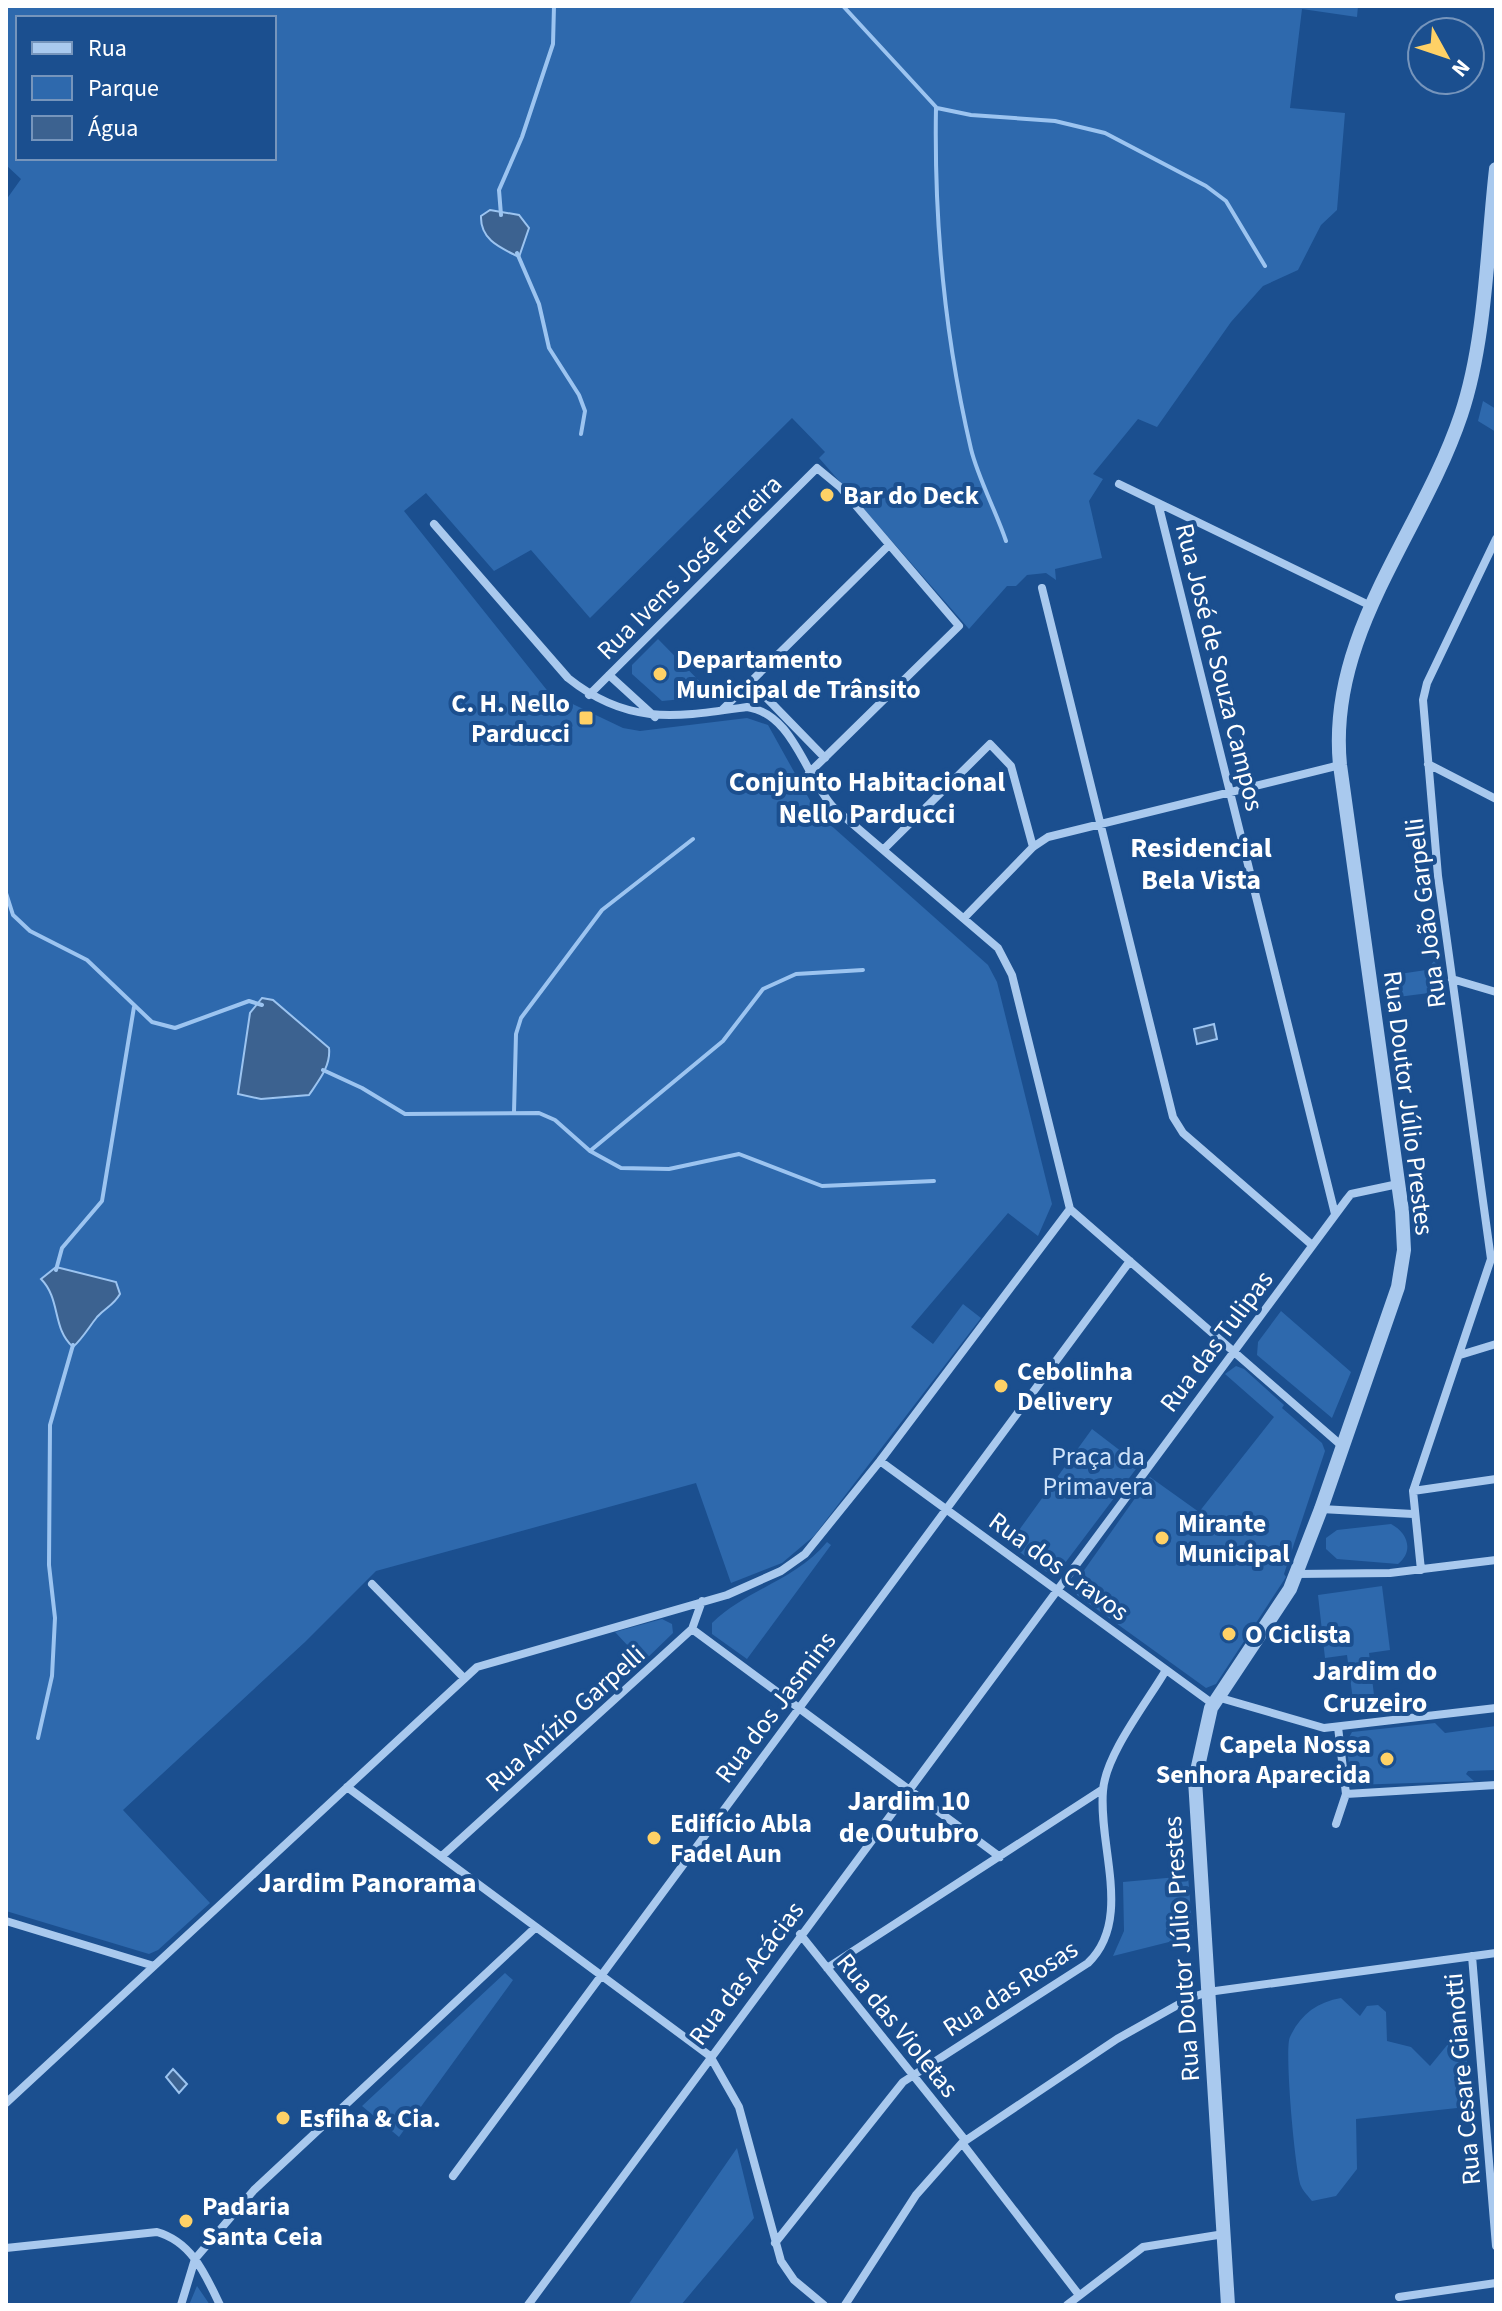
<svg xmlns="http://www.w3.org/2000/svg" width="1502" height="2311" font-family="'Source Sans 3',sans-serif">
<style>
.green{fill:#2e69ad;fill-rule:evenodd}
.water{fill:#3c6290;stroke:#9cc4f0;stroke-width:2}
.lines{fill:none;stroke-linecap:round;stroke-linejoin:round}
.stream{stroke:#9cc4f0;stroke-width:4}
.minor{stroke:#a9c9ee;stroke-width:8}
.tertiary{stroke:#a9c9ee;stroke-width:14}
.poi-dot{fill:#ffd166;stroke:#1b4f8f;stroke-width:3}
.labels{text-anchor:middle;stroke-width:8;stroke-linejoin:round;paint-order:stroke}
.poi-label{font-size:26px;font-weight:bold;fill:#fff;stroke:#1b4f8f;text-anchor:start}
.street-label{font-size:26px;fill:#fff;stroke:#1b4f8f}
.park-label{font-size:26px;fill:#cfe3fa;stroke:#1b4f8f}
.neighbourhood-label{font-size:28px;font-weight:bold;fill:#fff;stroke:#1b4f8f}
</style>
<rect width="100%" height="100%" fill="#1b4f8f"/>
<path class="green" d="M6,6H1358L1357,17L1302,9L1290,108L1345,113L1337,210L1321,225L1298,270L1263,286L1231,322L1157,427L1138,419L1093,474L1103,479L1089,501L1102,558L1055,569L1056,580L1046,573L1027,575L1016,586H1007L969,629L819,458L825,452L792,418L590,618L531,550L494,571L426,493L404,511L554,699L558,697L623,728L640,731L747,718L768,725L817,813L988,965L997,982L1052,1204L1038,1236L1008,1213L911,1327L933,1344L963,1304L981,1318L814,1536L782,1563L731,1583L696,1483L376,1571L305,1642L123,1810L210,1903L158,1950L149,1954L6,1911V200L21,179L6,165ZM18,18H274V158H18Z
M1483,401L1496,409V432L1478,421Z
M658,639L714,696L662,701L632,674V665Z
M1436,959L1442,998L1429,993L1390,998L1386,976L1426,970Z
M1281,1311L1351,1372L1332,1418L1257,1355L1258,1342Z
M1236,1366L1244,1369L1284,1405L1282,1408L1322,1443L1325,1451L1284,1574L1286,1577L1216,1684L1206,1688L1077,1595L1073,1586L1150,1477L1199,1512L1274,1417L1225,1374Z
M1092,1429L1139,1465L1059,1571L1048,1573L1009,1544Z
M1391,1524C1408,1533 1414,1551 1398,1564L1337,1559L1326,1549V1538L1337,1530Z
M827,1542L831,1545L747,1659L712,1634V1623C747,1589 796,1580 827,1542Z
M1382,1586L1390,1650L1369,1653L1376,1712L1355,1715L1347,1655L1325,1658L1318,1595Z
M662,1619L672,1624L673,1633L643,1662L615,1632Z
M1435,1723L1445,1733L1496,1726V1770L1468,1771L1466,1774L1474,1781L1352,1785L1346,1743L1352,1732Z
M1188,1876L1193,1936L1113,1956L1124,1931L1123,1882Z
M505,1973L513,1980L399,2137L362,2106Z
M1341,1998L1360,2016L1367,2006L1378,2005L1386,2012L1387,2041L1411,2047L1430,2066L1448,2044L1464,2042C1467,2067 1474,2088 1457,2108L1356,2119L1357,2169L1336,2196L1312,2201C1309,2197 1303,2191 1301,2186C1295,2171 1284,2048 1290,2037C1300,2015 1317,2002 1341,1998Z
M737,2148L754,2218L681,2305H628Z
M197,2286L210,2305H189Z"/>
<path class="water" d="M490,210L519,215L529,228L519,257C501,248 480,240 481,216Z
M262,998L273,1000L329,1048C331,1066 319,1080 309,1095L261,1099L238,1094L250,1013Z
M1214,1024L1217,1039L1197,1044L1194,1029Z
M56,1267L116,1282L120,1294C113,1306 106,1307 97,1317C89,1327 83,1338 73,1347C52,1329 61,1299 41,1279Z
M173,2069L187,2084L179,2093L166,2077Z"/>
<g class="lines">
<path class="stream" d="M843,6L936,107C934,221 945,338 971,449C978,478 996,511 1006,541
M937,108L971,115L1055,121L1105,133L1206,186L1226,201L1265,266
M501,215L499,190L522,137L553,44L554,6
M517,253L539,304L549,348L579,395L585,411L581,434
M6,893L13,915L30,931L87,960L152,1022L175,1028L249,1001L262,1005
M323,1070L362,1088L405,1114L539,1113L555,1120L590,1151L621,1168L669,1169L739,1154L822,1186L934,1181
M514,1112L516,1034L521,1018L602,910L693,839
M590,1151L723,1041L763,989L796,974L863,970
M56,1270L62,1248L102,1201L134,1007
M38,1738L52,1676L55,1618L49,1565L50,1425L73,1345"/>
<path class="minor" d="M1119,484L1371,606
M1158,503L1335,1214
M434,524L568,678C628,726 676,717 747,707C794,714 805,777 834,808L998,948L1012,975L1070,1209
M1042,588L1173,1117L1183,1133L1312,1245
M609,675L655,717
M751,682L825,758
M589,695L817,468L840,487L959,626L809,773
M722,710L889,545
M1428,764L1496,799
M884,849L990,744L1011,766L1033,847
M964,918L1033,847L1048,837L1340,765
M1452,979L1496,992
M1070,1209L1342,1446
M1460,1355L1496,1344
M880,1461L1213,1704
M1413,1491L1496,1479
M1321,1509L1413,1514
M1421,1570L1413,1491L1491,1259L1438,876L1423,700L1427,683L1496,539
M1296,1574L1390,1573L1496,1560
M372,1584L464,1678
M692,1629L1000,1857
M1217,1697L1324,1728L1496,1708
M1338,1727L1346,1794L1496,1785
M347,1787L710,2056L739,2107L781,2261L794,2280L824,2305
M1336,1824L1346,1794
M442,1856L692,1629L702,1601
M6,1921L154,1966
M800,1934L965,2140
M1472,1956L1496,2246
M827,1968L1103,1789
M6,2103L477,1667L727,1595L781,1571L805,1554L880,1461L1070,1209
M962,2143L1079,2295
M453,2176L1130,1261
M775,2243L903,2082L1088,1963C1133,1920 1098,1846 1103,1791C1105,1755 1148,1701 1166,1670
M6,2248L157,2232C192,2242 205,2274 220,2305
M1399,2297L1496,2283
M181,2305L195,2259L254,2190L536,1927
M528,2305L1347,1199L1351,1194L1398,1184
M845,2305L916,2195L962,2143L1117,2039L1190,1998L1208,1992L1496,1953
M1067,2305L1143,2247L1224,2234"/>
<path class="tertiary" d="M1228,2305L1195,1780L1211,1708L1290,1589L1321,1509L1398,1287L1404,1250L1402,1211L1340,765C1327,634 1421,534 1461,415C1486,341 1487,247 1496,169"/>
</g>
<g class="poi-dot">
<circle cx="827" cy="495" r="8"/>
<circle cx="660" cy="674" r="8"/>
<rect x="578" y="710" width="16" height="16" rx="4"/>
<circle cx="1001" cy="1386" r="8"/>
<circle cx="1162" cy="1538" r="8"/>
<circle cx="1229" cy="1634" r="8"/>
<circle cx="1387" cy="1759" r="8"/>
<circle cx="654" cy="1838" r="8"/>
<circle cx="283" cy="2118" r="8"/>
<circle cx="186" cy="2221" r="8"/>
</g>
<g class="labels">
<g class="poi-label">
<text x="843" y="504">Bar do Deck</text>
<text x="676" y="668">Departamento<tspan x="676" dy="30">Municipal de Trânsito</tspan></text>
<text x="570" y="712" text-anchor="end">C. H. Nello<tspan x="570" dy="30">Parducci</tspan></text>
<text x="1017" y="1380">Cebolinha<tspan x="1017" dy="30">Delivery</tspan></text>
<text x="1178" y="1532">Mirante<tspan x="1178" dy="30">Municipal</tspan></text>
<text x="1245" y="1643">O Ciclista</text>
<text x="1371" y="1753" text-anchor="end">Capela Nossa<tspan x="1371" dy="30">Senhora Aparecida</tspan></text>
<text x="670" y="1832">Edifício Abla<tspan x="670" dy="30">Fadel Aun</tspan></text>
<text x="299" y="2127">Esfiha &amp; Cia.</text>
<text x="202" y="2215">Padaria<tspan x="202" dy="30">Santa Ceia</tspan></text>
</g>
<g class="street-label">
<text transform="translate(689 567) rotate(-45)" y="9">Rua Ivens José Ferreira</text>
<text transform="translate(1220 667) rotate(76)" y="9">Rua José de Souza Campos</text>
<text transform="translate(1425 913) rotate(-97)" y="9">Rua João Garpelli</text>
<text transform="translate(1409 1103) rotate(83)" y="9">Rua Doutor Júlio Prestes</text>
<text transform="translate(1216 1341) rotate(-53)" y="9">Rua das Tulipas</text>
<text transform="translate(1059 1566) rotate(36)" y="9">Rua dos Cravos</text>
<text transform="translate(775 1707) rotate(-53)" y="9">Rua dos Jasmins</text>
<text transform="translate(565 1718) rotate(-42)" y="9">Rua Anízio Garpelli</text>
<text transform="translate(1181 1949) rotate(-94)" y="9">Rua Doutor Júlio Prestes</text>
<text transform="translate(746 1973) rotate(-53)" y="9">Rua das Acácias</text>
<text transform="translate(1010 1988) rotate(-33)" y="9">Rua das Rosas</text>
<text transform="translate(898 2025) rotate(51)" y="9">Rua das Violetas</text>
<text transform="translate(1462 2079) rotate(-95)" y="9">Rua Cesare Gianotti</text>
</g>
<g class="park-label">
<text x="1098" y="1465">Praça da<tspan x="1098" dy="30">Primavera</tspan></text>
</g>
<g class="neighbourhood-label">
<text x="867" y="791">Conjunto Habitacional<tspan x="867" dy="32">Nello Parducci</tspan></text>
<text x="1201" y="857">Residencial<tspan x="1201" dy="32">Bela Vista</tspan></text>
<text x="1375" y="1680">Jardim do<tspan x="1375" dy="32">Cruzeiro</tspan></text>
<text x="909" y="1810">Jardim 10<tspan x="909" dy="32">de Outubro</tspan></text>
<text x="367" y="1892">Jardim Panorama</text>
</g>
</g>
<rect width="1502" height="2311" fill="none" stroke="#ffffff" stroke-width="16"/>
<rect x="16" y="16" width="260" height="144" fill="#1b4f8f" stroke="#7695bc" stroke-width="2"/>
<rect x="32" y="42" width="40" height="12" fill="#a9c9ee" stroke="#7695bc" stroke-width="2"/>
<text x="88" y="56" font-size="24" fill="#ffffff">Rua</text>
<rect x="32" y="76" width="40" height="24" fill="#2e69ad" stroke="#7695bc" stroke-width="2"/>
<text x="88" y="96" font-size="24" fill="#ffffff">Parque</text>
<rect x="32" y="116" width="40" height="24" fill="#3c6290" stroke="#7695bc" stroke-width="2"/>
<text x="88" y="136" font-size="24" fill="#ffffff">Água</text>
<g transform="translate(1446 56) rotate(130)"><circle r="38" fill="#1b4f8f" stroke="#7695bc" stroke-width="2"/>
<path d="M0-6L14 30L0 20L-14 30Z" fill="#ffd166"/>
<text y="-12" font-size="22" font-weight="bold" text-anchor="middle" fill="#ffffff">N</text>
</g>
</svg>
